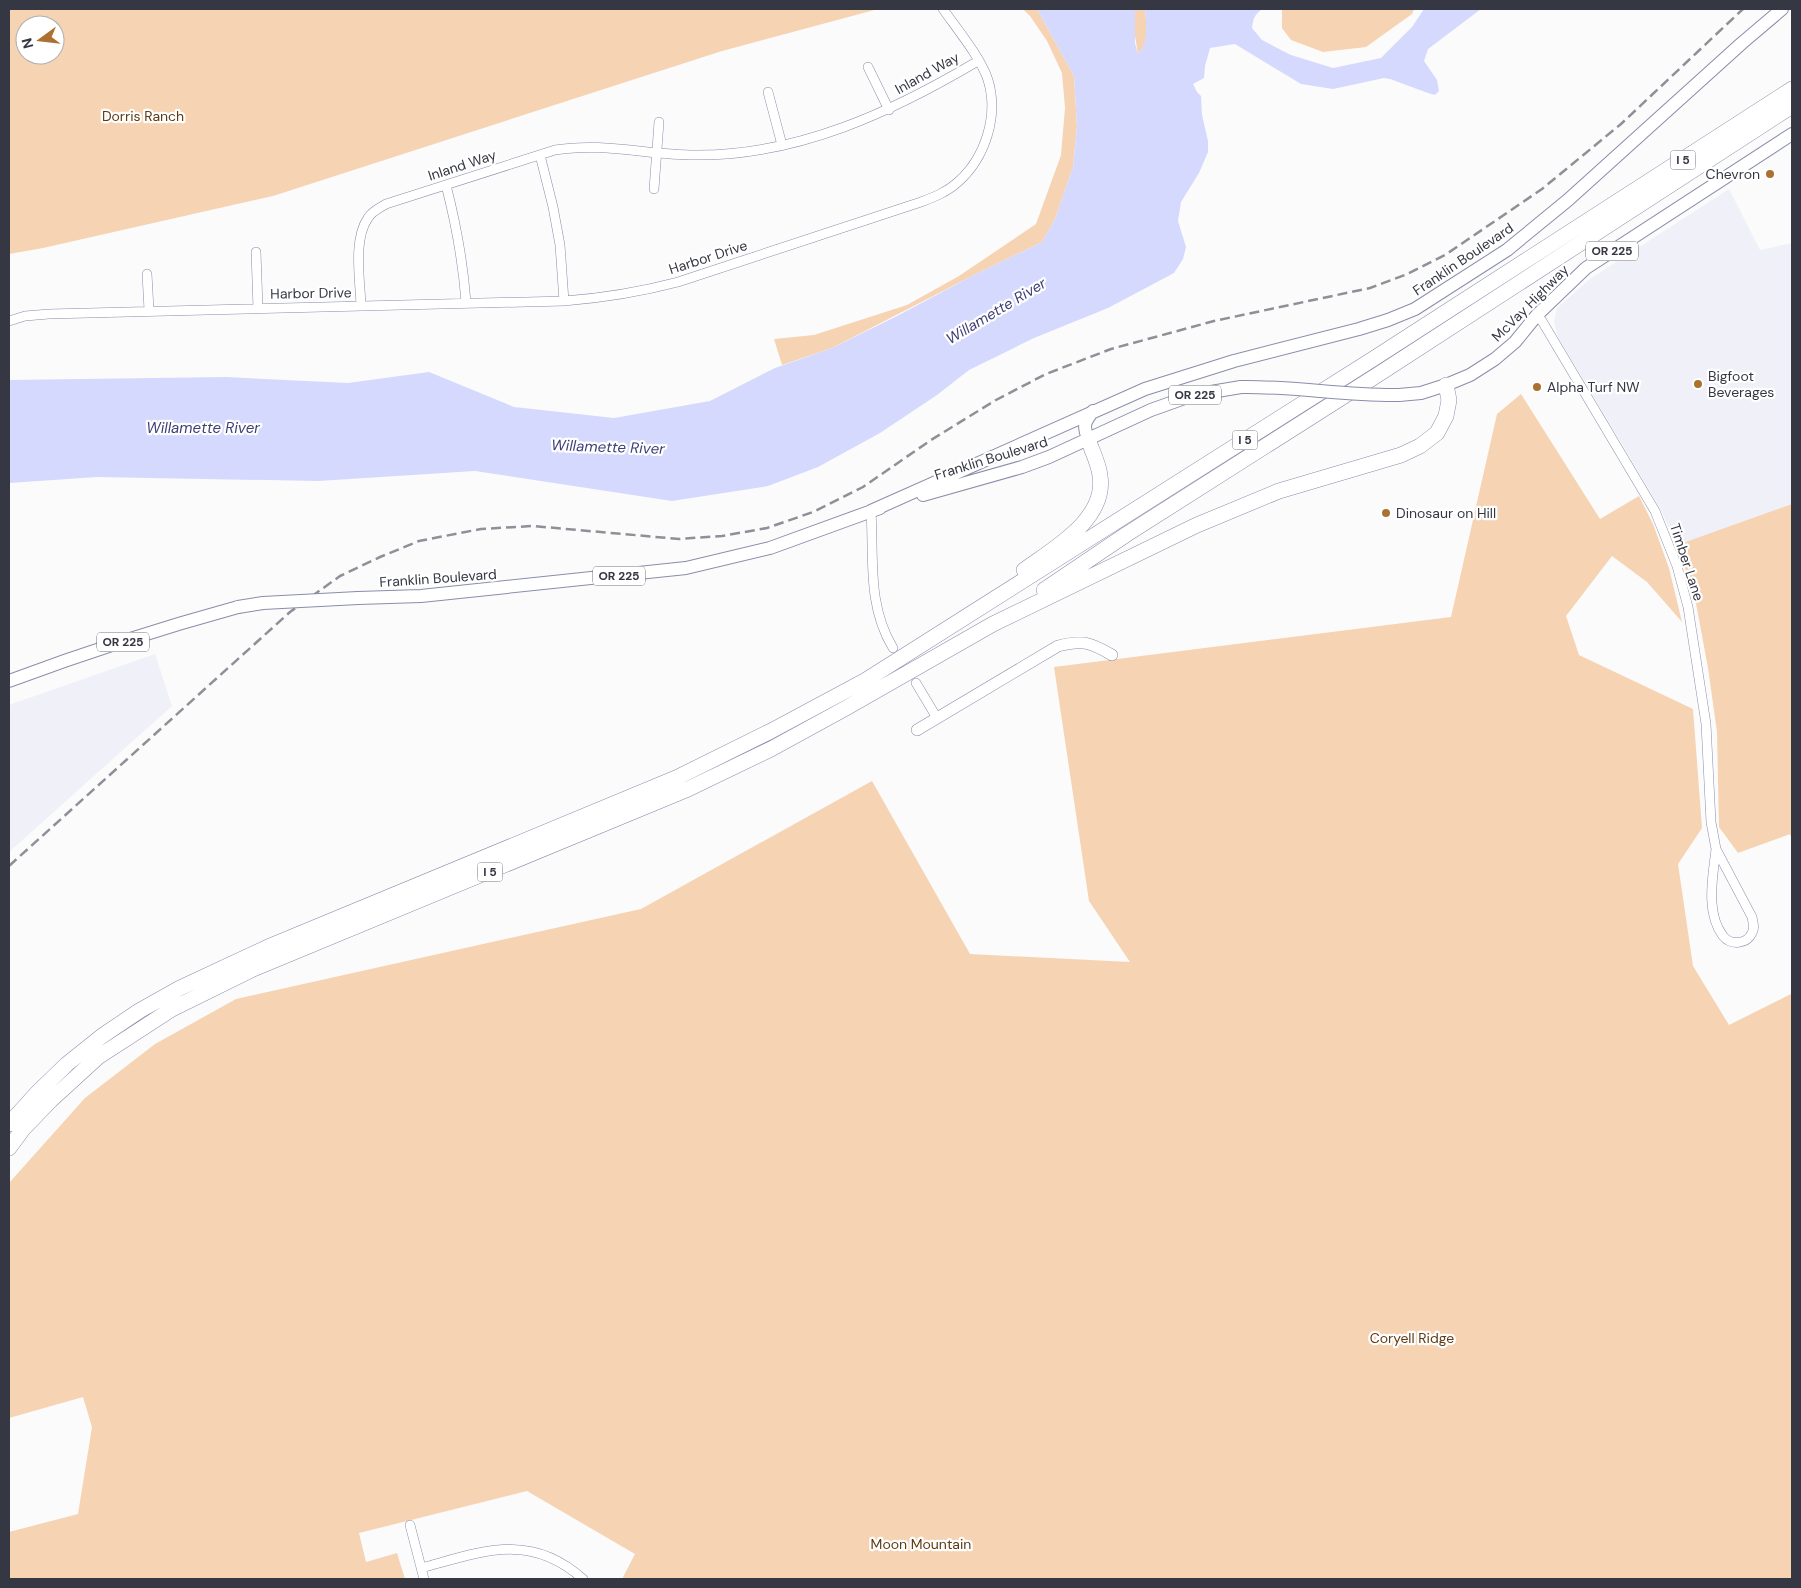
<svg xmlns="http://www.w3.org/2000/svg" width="1801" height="1588" font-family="'DM Sans',sans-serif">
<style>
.built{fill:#eff0f8}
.green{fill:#f6d3b3;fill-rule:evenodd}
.water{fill:#d5d9fd}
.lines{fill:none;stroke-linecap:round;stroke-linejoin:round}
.street-casing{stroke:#8a8daa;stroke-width:10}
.secondary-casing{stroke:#8a8daa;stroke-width:12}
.primary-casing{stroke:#8a8daa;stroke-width:14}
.highway-casing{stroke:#8a8daa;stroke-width:16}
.street{stroke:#fff;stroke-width:9}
.secondary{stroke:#fff;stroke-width:11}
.primary{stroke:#fff;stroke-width:12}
.highway{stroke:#fff;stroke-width:15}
.rail{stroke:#8f9097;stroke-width:2.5;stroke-dasharray:10 5;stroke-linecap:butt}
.primary-bridge-casing{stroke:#8a8daa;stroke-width:14;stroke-linecap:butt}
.primary-bridge{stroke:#fff;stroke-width:12}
.poi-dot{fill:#ab7131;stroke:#fff;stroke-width:2}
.labels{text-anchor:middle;stroke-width:4.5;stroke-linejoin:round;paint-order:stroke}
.shield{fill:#fff;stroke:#72737b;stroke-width:1}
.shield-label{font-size:12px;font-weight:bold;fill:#353743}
.street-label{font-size:14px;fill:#353743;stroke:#fff}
.park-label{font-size:14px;fill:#5e3a10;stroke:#fff}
.poi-label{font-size:14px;fill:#353743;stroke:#fff;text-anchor:start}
.water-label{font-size:15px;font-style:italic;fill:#3e3f77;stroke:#fff}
</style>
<rect width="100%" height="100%" fill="#fbfbfb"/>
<path class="built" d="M1729,189L1760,250L1792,243V504L1677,545L1660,508L1558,337L1554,322L1557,308L1590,279Z
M155,654L172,706L9,852V705Z"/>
<path class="green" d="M9,9H878L722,51L273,196L43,248L9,254ZM25,25H55V55H25Z
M1023,9H1037L1074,76L1077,127L1073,167L1055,219L1042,242L972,276L832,348L782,365L774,339L814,335L907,305L959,276L1036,224L1061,155L1065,108L1062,73L1047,41L1030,16Z
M1135,9H1145C1146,23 1150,43 1138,54L1134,30Z
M1282,9H1414L1412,14L1366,47L1323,52L1291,40L1282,28Z
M1521,394L1600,519L1639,496L1653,524L1669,568L1682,622L1647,582L1612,556L1566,616L1579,655L1693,709L1702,828L1678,864L1693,966L1729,1025L1791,994L1792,925V1579H622L635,1554L527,1491L359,1533L366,1562L397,1553L405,1579H9V1532L78,1514L92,1427L83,1397L9,1418V1183L85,1098L155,1044L236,999L641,909L872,781L970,954L1130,962L1089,901L1054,667L1451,617L1497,414Z
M1792,504V839L1790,834L1738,853L1719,827L1717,732L1708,668L1695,598L1677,545Z"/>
<path class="water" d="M1037,9H1135V43L1138,54C1149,44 1146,23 1145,9H1263C1255,13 1253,19 1252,28L1262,40L1281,50L1291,55L1333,68L1381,58L1412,27L1424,9H1481L1428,49L1424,61L1437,80L1439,91L1435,95L1428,93L1390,79L1384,78L1333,89L1301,84L1235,44L1210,48L1205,66L1204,78L1193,84L1197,92L1201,96L1202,115L1208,141V152L1199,173L1181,202L1178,221L1186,247L1183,259L1174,273L1108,308L1034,338L969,370L937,395L880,433L818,467L768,486L672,501L475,471L318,481L97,477L9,483V380L226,377L348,383L429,372L514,407L614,418L710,401L775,368L832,348L897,316L972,276L1042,242L1055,219L1073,167L1077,127L1074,76Z"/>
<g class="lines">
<g class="street-casing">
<path id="street" d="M868,67L889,110
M768,92L782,145
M540,155L553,207L560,245L564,301
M446,185C456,224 463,262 466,302
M654,189L659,122
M256,252L258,308
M147,274L149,310
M361,305C360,280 353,239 368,218C372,211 380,208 386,204L555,150C602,142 648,155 695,155C798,156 892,112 978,61
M1537,315L1542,321L1655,511L1677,566L1688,607L1706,724L1711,822L1716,849L1752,917C1753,923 1755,928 1752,933C1747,944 1731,946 1723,936C1705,912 1713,876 1716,849
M9,321L25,316L49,314L564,301C603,298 640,292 678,282L921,202C934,197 947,192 958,182C985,158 999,116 988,80C981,58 957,29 943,9
M871,511C874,559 867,605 893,648
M916,683L937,718
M410,1525L424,1579
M421,1568C481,1552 530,1531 583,1579"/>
</g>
<g class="secondary-casing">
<path id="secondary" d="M917,730L1058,646C1083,640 1090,642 1112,655"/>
</g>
<g class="primary-casing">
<path id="primary" d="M1399,395L1421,393L1446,385L1470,375L1495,359L1515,342L1537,315L1586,268L1792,134
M1088,439C1083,425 1084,423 1093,411
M923,495L1022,467L1049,457L1151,410L1193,395L1241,387
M871,511L1145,389L1234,361L1359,329L1388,320L1415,309L1507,250L1568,200L1742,43L1782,9
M358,598L421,596L686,568L770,548L880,508
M9,681C84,653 161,628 238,607"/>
</g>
<g class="highway-casing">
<path id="highway" d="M1024,570C1053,549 1107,519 1100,476C1099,464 1092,451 1088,439
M1044,590L1127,534L1382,372L1792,106
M9,1124L36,1094L67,1064L102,1036L139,1011L180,988L268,947L676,778L771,731L866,680L1373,359L1792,89
M9,1148L23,1129L51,1100L98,1057L172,1009L253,969L688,789L771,749L846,708L993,624L1197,525L1279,491L1401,455L1420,446L1437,433L1446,416L1449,400L1446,385"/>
</g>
<use href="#street" class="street"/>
<use href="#secondary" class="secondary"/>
<use href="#primary" class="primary"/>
<use href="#highway" class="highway"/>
<path class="rail" d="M9,866L290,612L340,576L380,557L419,541L481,529L533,526L679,539L722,536L767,528L813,512L863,487L931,440L996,400L1046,374L1111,349L1214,321L1370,288L1405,275L1445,255L1542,189L1621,124L1743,9"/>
<g class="primary-bridge-casing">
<path id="primary-bridge" d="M1241,387C1294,386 1346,396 1399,395
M238,607L263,603L358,598"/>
</g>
<use href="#primary-bridge" class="primary-bridge"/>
</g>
<g class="poi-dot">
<circle cx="1770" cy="174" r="5"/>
<circle cx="1698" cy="384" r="5"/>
<circle cx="1537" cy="387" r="5"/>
<circle cx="1386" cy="513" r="5"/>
</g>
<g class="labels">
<g class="shield">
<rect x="1670.5" y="150.5" width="25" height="19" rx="4"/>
<rect x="1586" y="241.5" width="52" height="19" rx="4"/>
<rect x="1169" y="385.5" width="52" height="19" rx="4"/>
<rect x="1232.5" y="430.5" width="25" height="19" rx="4"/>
<rect x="593" y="566.5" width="52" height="19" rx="4"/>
<rect x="97" y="632.5" width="52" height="19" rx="4"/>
<rect x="477.5" y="862.5" width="25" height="19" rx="4"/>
</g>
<g class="shield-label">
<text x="1683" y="164">I 5</text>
<text x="1612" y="255">OR 225</text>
<text x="1195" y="399">OR 225</text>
<text x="1245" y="444">I 5</text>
<text x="619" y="580">OR 225</text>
<text x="123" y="646">OR 225</text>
<text x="490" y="876">I 5</text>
</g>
<g class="street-label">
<text transform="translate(927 73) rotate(-29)" y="5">Inland Way</text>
<text transform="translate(462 165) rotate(-18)" y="5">Inland Way</text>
<text transform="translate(708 257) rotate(-18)" y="5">Harbor Drive</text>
<text transform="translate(1463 259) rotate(-34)" y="5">Franklin Boulevard</text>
<text transform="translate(311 293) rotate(-1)" y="5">Harbor Drive</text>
<text transform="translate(1530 303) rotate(-45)" y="5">McVay Highway</text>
<text transform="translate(991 458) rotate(-17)" y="5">Franklin Boulevard</text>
<text transform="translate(1687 562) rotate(72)" y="5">Timber Lane</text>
<text transform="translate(438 578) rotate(-4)" y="5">Franklin Boulevard</text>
</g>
<g class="park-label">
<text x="143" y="121">Dorris Ranch</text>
<text x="1412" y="1343">Coryell Ridge</text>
<text x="921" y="1549">Moon Mountain</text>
</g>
<g class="poi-label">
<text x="1760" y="179" text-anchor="end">Chevron</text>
<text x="1708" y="381">Bigfoot<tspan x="1708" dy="16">Beverages</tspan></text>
<text x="1547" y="392">Alpha Turf NW</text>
<text x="1396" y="518">Dinosaur on Hill</text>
</g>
<g class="water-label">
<text transform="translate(996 311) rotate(-31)" y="5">Willamette River</text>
<text x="203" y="433">Willamette River</text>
<text transform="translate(608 447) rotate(2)" y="5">Willamette River</text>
</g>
</g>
<rect width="1801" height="1588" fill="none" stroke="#353743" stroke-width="20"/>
<g transform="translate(40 40) rotate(255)"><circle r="24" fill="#ffffff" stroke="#aeafb4"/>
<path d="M0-4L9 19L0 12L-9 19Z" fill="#ab7131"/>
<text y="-8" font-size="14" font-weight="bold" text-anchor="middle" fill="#353743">N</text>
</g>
</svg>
